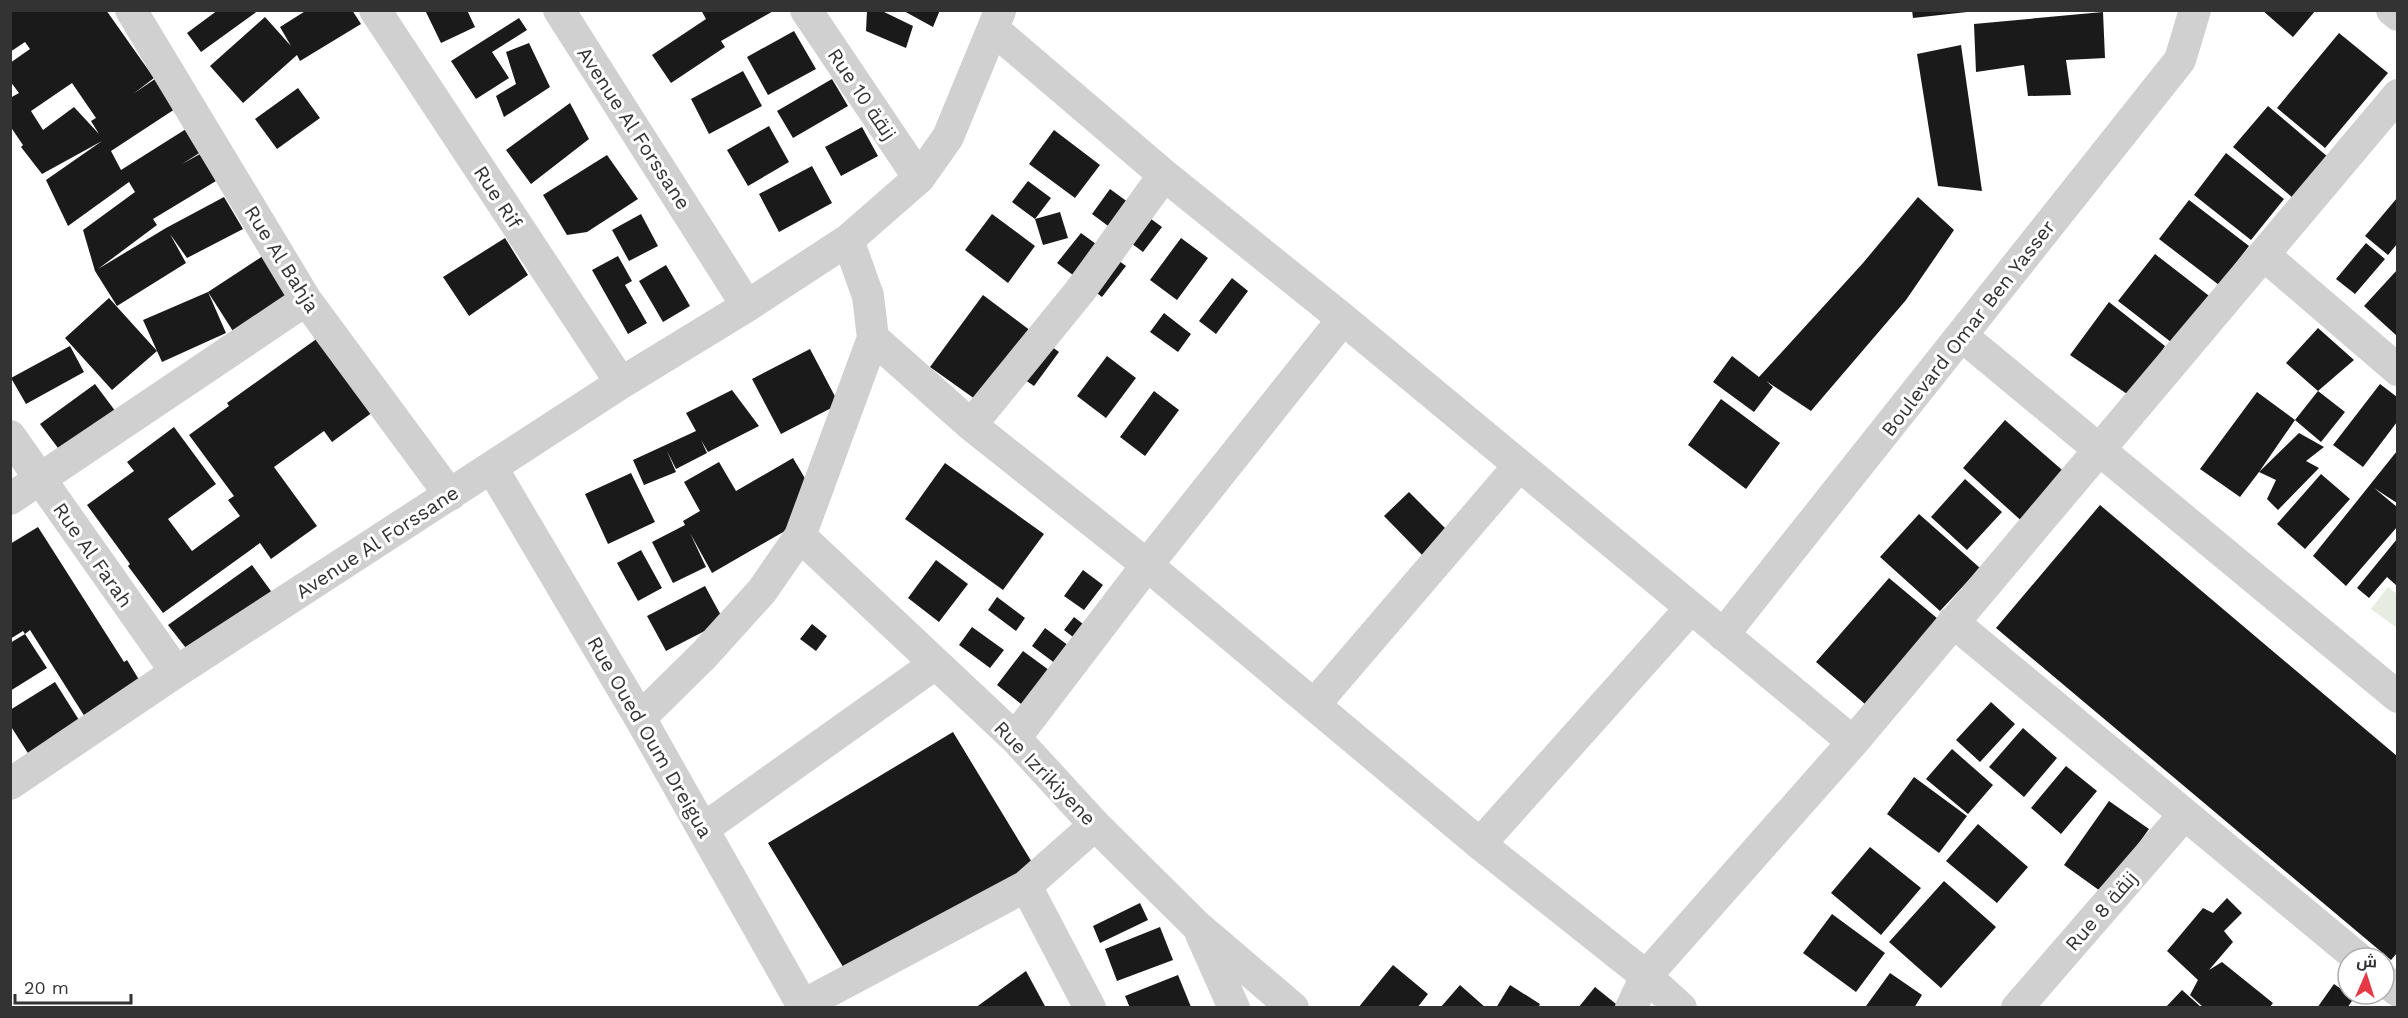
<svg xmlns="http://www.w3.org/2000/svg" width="2408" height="1018" font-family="'Work Sans',Cairo,sans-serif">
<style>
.green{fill:#e6ecdf}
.building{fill:#1a1a1a;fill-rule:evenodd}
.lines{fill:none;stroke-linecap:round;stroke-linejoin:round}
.minor{stroke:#d0d0d0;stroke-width:32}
.labels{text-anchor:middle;stroke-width:6;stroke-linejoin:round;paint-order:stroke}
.street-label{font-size:20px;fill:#333;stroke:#fff}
</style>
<rect width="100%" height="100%" fill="#fff"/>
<path class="green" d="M2388,587L2397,594V628L2371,609Z"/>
<path class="building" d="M10,10H106L154,78L133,94L155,79L175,109L111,151L121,170L186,129L201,152L182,164L200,154L216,181L153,219L157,225L98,269L166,228L224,197L243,229L187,258L170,234L186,263L117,306L95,271L83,230L135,192L129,182L68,226L46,180L102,141L42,174L21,147L23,145L10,126V98L19,93L10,81V63L30,49L25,42L10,52ZM72,83L96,118L91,121L99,134L74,107L43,130L31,111Z
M218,10H259L201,52L187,33Z
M307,10H352L361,24L300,61L297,55L243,103L210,66L265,17L291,46L280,27Z
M425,10H467L475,27L441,43Z
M701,10H775L721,41L725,47L671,83L652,55L706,19Z
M867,10H880L913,26L906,48L866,31Z
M902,10H940L933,27Z
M1912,10H1967V12L1913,18Z
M2262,10H2316L2293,37Z
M2103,12L2105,58L2066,60L2071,95L2028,96L2024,65L1976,72L1974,24Z
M519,18L527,30L492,52L509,78L476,99L451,61Z
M794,31L816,69L768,95L747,57Z
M2339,33L2388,73L2325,148L2277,108Z
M529,43L550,87L504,117L496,96L516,84L506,52Z
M1961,45L1982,191L1938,186L1917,54Z
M743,71L762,106L709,134L691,99Z
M832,79L848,106L793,138L777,111Z
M298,88L320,118L277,149L255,119Z
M570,103L589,139L531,184L506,150Z
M2268,106L2335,163L2300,204L2233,147Z
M769,126L789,162L748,186L727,150Z
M862,127L878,156L841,176L825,147Z
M1054,130L1100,165L1075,198L1029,164Z
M2226,153L2284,199L2251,240L2194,195Z
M607,155L638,199L587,232L567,235L543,195Z
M812,166L832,203L779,232L759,194Z
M1028,181L1051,198L1035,219L1012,202Z
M1110,189L1162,227L1143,252L1092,214Z
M1918,197L1954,230L1906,300L1811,411L1766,381L1773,387L1754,412L1713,382L1732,356L1759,377L1863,263Z
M2397,198V244L2388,255L2365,236Z
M2189,200L2249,246L2219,285L2159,239Z
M1060,212L1068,238L1043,245L1035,219Z
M641,214L658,246L629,261L612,230Z
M992,214L1035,246L1008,283L965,250Z
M1081,233L1126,266L1102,297L1057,263Z
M505,238L528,275L469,316L443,277Z
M1181,238L1208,258L1177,300L1150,280Z
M2366,243L2385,259L2355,294L2336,279Z
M266,254L297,302L238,339L208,292Z
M2155,254L2217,302L2180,349L2118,301Z
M618,256L632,281L625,285L647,323L628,334L592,270Z
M666,265L690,306L663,322L639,281Z
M2397,270V336L2364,306Z
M1232,278L1248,291L1216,334L1199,321Z
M208,292L226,333L162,362L143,320Z
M983,295L1059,352L1034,386L1015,373L989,409L930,367Z
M109,298L157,351L112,390L65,338Z
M2109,302L2165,346L2133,398L2070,355Z
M1164,313L1191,334L1178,352L1150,332Z
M2318,328L2354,360L2318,391L2286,363Z
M322,335L377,409L332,442L324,431L274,467L317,526L271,559L260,543L163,613L128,566L130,564L87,505L134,471L127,462L174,427L216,484L168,519L192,551L240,516L228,500L234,496L189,435L229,406L227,403Z
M70,346L84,372L26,404L11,378Z
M810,349L839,404L781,434L752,379Z
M1107,356L1136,378L1106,418L1077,396Z
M95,384L119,416L64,456L40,424Z
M2380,384L2397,397V422L2363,467L2333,445Z
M732,390L759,426L708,452L701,440L707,453L676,469L667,451L676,472L644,485L633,460L696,431L686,413Z
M1154,391L1179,410L1145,456L1120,437Z
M2318,391L2345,412L2321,442L2295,420Z
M2257,392L2295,420L2259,472L2299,433L2324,447L2306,461L2319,468L2278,510L2267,499L2276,480L2259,472L2240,497L2200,469Z
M1721,399L1780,443L1746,489L1688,445Z
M2005,420L2069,476L2026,525L1963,468Z
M2397,451V503L2374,488L2397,507V527L2346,586L2313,556Z
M793,458L823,509L712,573L690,533L706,567L673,583L652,542L685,525L683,521L700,511L684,482L719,462L736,491Z
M945,463L1044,534L1003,590L905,519Z
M631,473L655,522L608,544L585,494Z
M2321,474L2350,499L2305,549L2277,524Z
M1965,479L2002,512L1967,550L1931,517Z
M1409,492L1450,533L1425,558L1384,516Z
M2100,505L2397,756V953L2391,960L1996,628Z
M1919,514L1980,568L1940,611L1880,557Z
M38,527L124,662L127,660L141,683L85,717L30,630L25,634L23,631L10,639V544Z
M2397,539V586L2387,577L2369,598L2357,588Z
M641,550L662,588L638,601L617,563Z
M936,560L968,584L939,622L908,598Z
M252,565L276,598L193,657L168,625Z
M1083,570L1103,585L1084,610L1064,596Z
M1889,578L1944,624L1872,710L1816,662Z
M705,586L724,621L666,651L647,616Z
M997,597L1025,618L1016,631L988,610Z
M1074,617L1092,631L1082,644L1064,630Z
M812,624L827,636L816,651L800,639Z
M972,627L1004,650L990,668L959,645Z
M1045,628L1069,646L1056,664L1032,646Z
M25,634L47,668L10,691V643Z
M1023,651L1057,676L1030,711L997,685Z
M55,682L84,728L33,761L10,725V710Z
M1991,702L2015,724L1980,762L1956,740Z
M2023,728L2057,758L2024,797L1989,767Z
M953,732L1033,864L848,975L768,843Z
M1952,749L1993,785L1968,814L1926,779Z
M2066,766L2097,791L2061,834L2031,808Z
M1914,777L1967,816L1939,853L1887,814Z
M2109,801L2149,829L2103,893L2064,865Z
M1978,824L2028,867L1997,903L1946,861Z
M1870,847L1921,888L1881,935L1831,893Z
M1944,881L1996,927L1941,988L1889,942Z
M2227,898L2242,913L2224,931L2233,942L2209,970L2222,962L2273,1003L2269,1008H2204L2190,995L2198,980L2167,951L2203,908L2213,913Z
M1140,903L1148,920L1100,943L1093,926Z
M1832,914L1885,953L1856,992L1803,953Z
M1160,927L1173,960L1117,981L1105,949Z
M1393,965L1428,994L1417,1008H1358Z
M1026,971L1046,1008H975Z
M1890,973L1922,995L1914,1008L1866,1006Z
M1178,975L1191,1007L1130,1008L1125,996Z
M2334,984L2354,998L2347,1008H2317Z
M1460,985L1486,1008H1440Z
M1510,985L1540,1004L1538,1008H1496Z
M1595,987L1621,1008H1578Z
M2182,990L2202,1008H2165Z"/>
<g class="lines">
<path class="minor" d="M131,10L306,300L450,495
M375,10L621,383
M559,10L747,306
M806,10L919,178
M2392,10L2398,15
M993,29L1164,175L1343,319L1853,742
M2264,255L2398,370
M1962,336L2398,697
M873,338L971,425L1147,565L1480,844L1646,976L1681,1008
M971,425L1080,291L1164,175
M10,436L176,672
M492,468L640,718L804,1008
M10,499L306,300
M800,536L1015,738L1095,825L1198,927L1293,1008
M1953,622L2358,958
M1723,635L2180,60L2195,10
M1314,705L1518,467
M640,718L704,655L762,591L800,536L873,338L868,296L848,240L919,178L948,137L1000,11
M1015,738L1147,565L1343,319
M10,784L176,672L621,383L747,306L848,240
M703,829L935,664
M1480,844L1690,609
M1026,886L1090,1008
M1201,934L1234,1008
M2384,980L2398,991
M803,1005L1026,886L1095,825
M1631,1008L1646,976L1853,742L2398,95
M2017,1008L2184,815"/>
</g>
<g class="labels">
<g class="street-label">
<text transform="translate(862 94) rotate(56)" y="7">Rue 10 زنقة</text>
<text transform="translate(634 128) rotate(57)" y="7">Avenue Al Forssane</text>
<text transform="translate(498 197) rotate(57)" y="7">Rue Rif</text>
<text transform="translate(282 259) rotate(58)" y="7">Rue Al Bahja</text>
<text transform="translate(1968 328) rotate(-52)" y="7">Boulevard Omar Ben Yasser</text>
<text transform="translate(377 542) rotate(-33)" y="7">Avenue Al Forssane</text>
<text transform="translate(93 555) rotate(55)" y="7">Rue Al Farah</text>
<text transform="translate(650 737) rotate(60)" y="7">Rue Oued Oum Dreigua</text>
<text transform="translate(1045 773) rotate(46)" y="7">Rue Izrikiyene</text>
<text transform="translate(2101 911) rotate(-49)" y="7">Rue 8 زنقة</text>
</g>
</g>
<rect width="2408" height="1018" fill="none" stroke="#333333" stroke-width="24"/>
<g transform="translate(2366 976) rotate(3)"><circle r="28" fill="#ffffff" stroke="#adadad" stroke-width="1.5"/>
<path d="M0-4.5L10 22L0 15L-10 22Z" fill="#e63946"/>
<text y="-9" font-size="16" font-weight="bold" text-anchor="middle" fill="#333333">ش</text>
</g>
<path d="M15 994v9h116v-9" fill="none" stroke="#333333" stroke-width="3"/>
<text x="24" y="994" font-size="18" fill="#333333" stroke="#ffffff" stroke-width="4.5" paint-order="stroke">20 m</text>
</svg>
